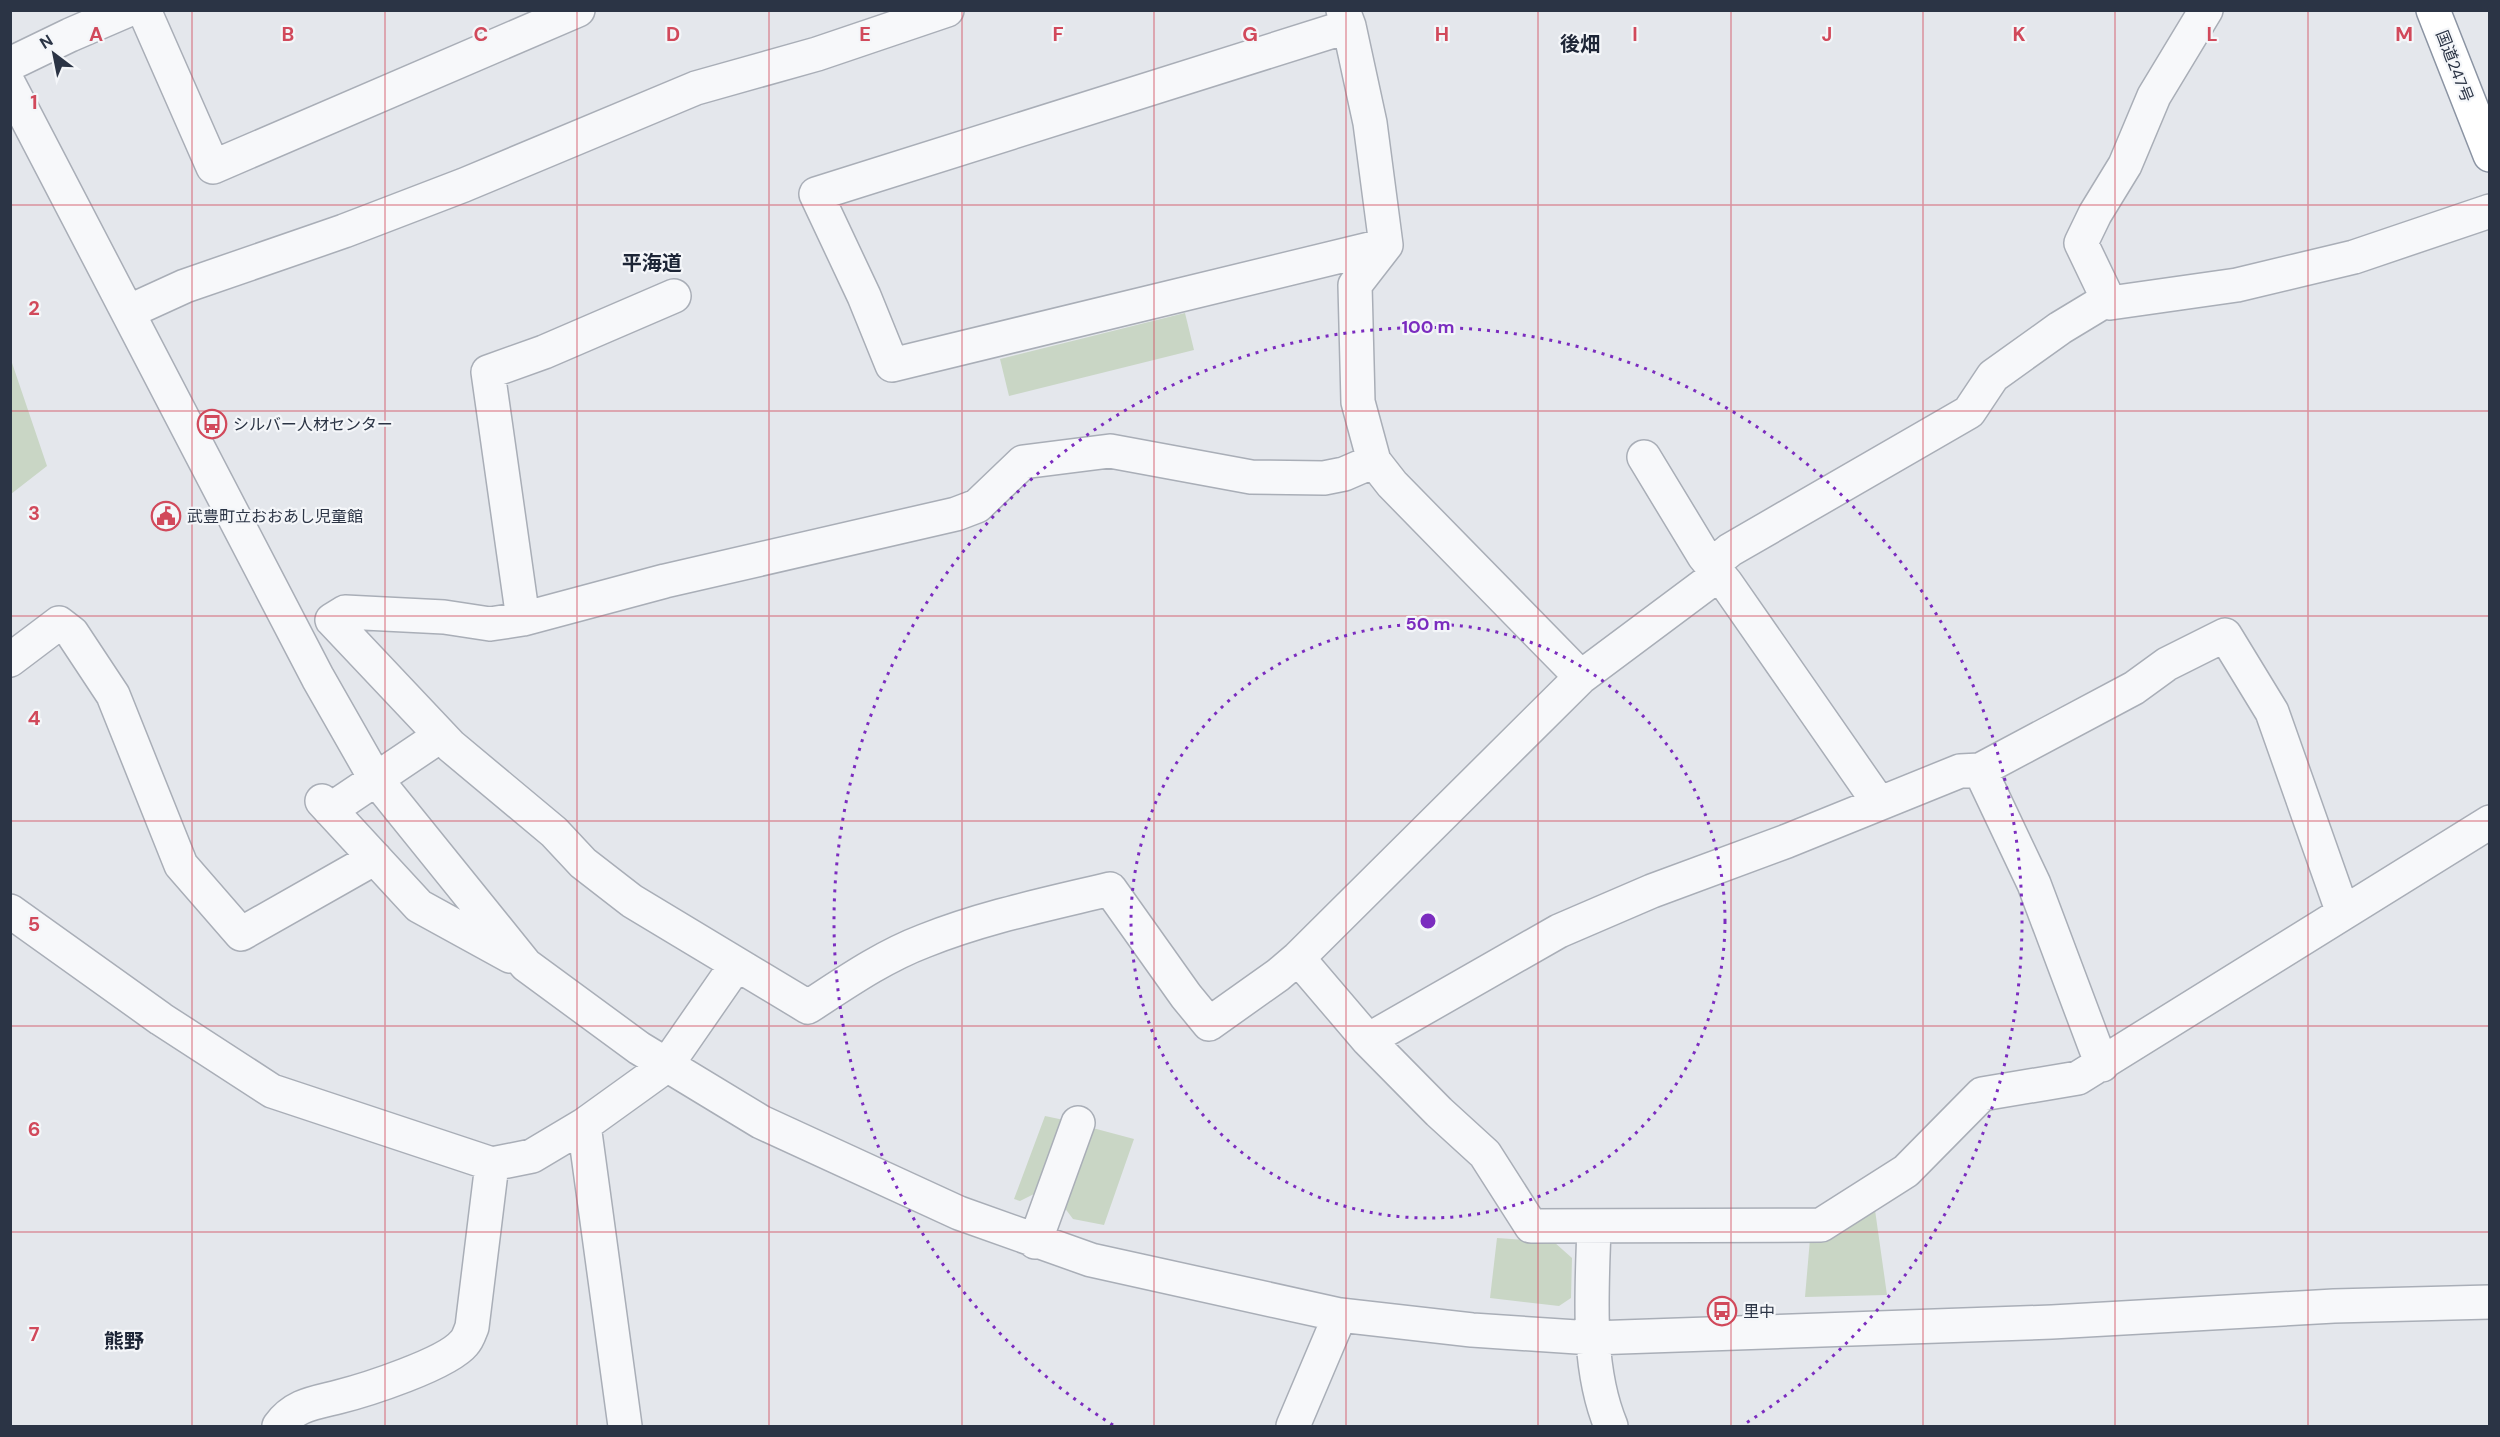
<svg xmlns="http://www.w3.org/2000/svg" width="2500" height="1437" font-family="'DM Sans','Noto Sans JP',sans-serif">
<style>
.green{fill:#c9d6c5}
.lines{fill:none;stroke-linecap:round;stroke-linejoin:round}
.minor-casing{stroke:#a9aeb7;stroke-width:36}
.highway-casing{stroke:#8b94a3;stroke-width:36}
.minor{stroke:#f7f8fa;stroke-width:33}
.highway{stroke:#fff;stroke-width:33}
.grid{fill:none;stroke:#d1495b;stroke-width:1.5;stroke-opacity:0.55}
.ring{fill:none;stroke:#7b2cbf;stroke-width:3;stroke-dasharray:3 6}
.labels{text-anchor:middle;stroke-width:4.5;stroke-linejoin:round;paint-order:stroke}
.street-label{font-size:16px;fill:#2b3445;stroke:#f4f6f9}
.poi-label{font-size:16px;fill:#2b3445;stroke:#f4f6f9;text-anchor:start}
.quarter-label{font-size:20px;font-weight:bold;fill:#1d2536;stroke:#f4f6f9}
.grid-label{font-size:20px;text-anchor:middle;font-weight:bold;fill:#d1495b;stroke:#f4f6f9;stroke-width:4.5;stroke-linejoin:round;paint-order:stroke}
.centre{fill:#7b2cbf;stroke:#f4f6f9;stroke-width:3}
.ring-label{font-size:18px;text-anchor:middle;font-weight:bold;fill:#7b2cbf;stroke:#f4f6f9;stroke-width:4.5;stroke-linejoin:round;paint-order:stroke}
</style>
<rect width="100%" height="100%" fill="#e4e7ec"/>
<path class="green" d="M1185,313L1194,350L1009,396L1000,359Z
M10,357L47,466L11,494H10Z
M1045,1116L1064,1120L1038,1192L1020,1201L1014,1199Z
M1089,1127L1134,1139L1104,1225L1073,1219L1061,1203Z
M1875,1210L1887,1295L1805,1297L1810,1239Z
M1497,1238L1554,1242L1572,1258L1571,1298L1559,1306L1490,1298Z"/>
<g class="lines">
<g class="minor-casing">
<path id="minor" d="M144,10L213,167L578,10
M1343,10L1349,26L1370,123L1386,245L1355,285L1358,402L1374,461L1392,484L1581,677
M1349,26L816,194L864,296L892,365L1386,245
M10,64L70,35L128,10
M10,86L318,678L375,778L526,965L639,1048L761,1122L959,1213L1091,1260L1340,1315L1472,1330L1592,1338L2052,1322L2334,1306L2490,1302
M2103,302L2104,291L2081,243L2095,214L2125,165L2154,96L2206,10
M128,312L185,286L344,231L464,185L696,88L817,54L947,10
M1644,457L1704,556L1726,583L1879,803
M1374,461L1344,474L1324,478L1251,477L1110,451L1023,462L977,506L956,514L665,581L523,619L490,624L444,617L345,612L332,620L451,746L554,832L583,863L632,901L808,1007C845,983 882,957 924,941C984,917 1048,904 1110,889L1186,996L1209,1024L1278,975L1298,958L1581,677L1719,574
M1712,565L1730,550L1969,412L1993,376L2060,328L2103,302L2110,303L2237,285L2354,257L2490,211
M523,619L488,372L544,352L674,296
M10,660L59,623L72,633L113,695L181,865L241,934L375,858
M1980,770L2034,884L2102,1065
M322,801L419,906L510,956
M330,810L440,736
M10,911L161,1019L272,1091L492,1164L532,1156L584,1125
M1298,958L1368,1040L1439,1112L1485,1154L1531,1226L1821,1225L1906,1171L1982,1094L2078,1078L2490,822
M1368,1040L1559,931L1652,891L1787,841L1960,771L1980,770L2134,688L2167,664L2225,635L2272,712L2343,913
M1594,1227C1592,1292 1586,1366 1611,1426
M1035,1242L1078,1123
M279,1426C294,1405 314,1403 338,1397C366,1390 447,1364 464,1343C468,1339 470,1332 472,1327L492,1164
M625,1426L584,1125L666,1066L736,965
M1293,1426L1340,1315"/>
</g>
<g class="highway-casing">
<path id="highway" d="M2433,10L2490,155"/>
</g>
<use href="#minor" class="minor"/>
<use href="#highway" class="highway"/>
</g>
<path class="grid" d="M192,10V1426M385,10V1426M577,10V1426M769,10V1426M962,10V1426M1154,10V1426M1346,10V1426M1538,10V1426M1731,10V1426M1923,10V1426M2115,10V1426M2308,10V1426M10,205H2490M10,411H2490M10,616H2490M10,821H2490M10,1026H2490M10,1232H2490"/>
<g class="ring">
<circle cx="1428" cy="921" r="297"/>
<path d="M1113 1425A594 594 0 1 1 1743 1425"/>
</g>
<defs>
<g id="bus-ring" transform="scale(1.5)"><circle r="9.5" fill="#f4f6f9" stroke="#d1495b" stroke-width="1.5"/><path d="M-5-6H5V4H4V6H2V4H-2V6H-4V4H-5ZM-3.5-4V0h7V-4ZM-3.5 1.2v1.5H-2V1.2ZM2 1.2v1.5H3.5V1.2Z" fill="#d1495b"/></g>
<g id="civic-ring" transform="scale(1.5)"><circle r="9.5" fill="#f4f6f9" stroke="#d1495b" stroke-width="1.5"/><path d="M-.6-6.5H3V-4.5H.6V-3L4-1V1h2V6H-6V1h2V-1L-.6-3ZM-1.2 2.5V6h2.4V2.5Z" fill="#d1495b"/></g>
</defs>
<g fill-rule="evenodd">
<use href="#bus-ring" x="212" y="424"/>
<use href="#civic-ring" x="166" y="516"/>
<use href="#bus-ring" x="1722" y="1311"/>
</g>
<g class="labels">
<g class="street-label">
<text transform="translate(2455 66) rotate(69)" y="6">国道247号</text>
</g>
<g class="poi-label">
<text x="233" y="430">シルバー人材センター</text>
<text x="187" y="522">武豊町立おおあし児童館</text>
<text x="1743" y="1317">里中</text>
</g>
<g class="quarter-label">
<text x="1580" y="51">後畑</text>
<text x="652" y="270">平海道</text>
<text x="124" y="1348">熊野</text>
</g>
</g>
<g class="grid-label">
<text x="96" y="41">A</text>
<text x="288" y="41">B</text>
<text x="481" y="41">C</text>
<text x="673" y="41">D</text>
<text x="865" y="41">E</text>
<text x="1058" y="41">F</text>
<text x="1250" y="41">G</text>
<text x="1442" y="41">H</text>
<text x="1635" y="41">I</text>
<text x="1827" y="41">J</text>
<text x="2019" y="41">K</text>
<text x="2212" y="41">L</text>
<text x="2404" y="41">M</text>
<text x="34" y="109">1</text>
<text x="34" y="315">2</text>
<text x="34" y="520">3</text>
<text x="34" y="725">4</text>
<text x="34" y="931">5</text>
<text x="34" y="1136">6</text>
<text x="34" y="1341">7</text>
</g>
<circle cx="1428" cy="921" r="9" class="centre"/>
<g class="ring-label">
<text x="1428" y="333">100 m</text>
<text x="1428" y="630">50 m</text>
</g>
<rect width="2500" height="1437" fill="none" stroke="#2b3445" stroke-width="24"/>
<g transform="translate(54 54) rotate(328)" stroke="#f4f6f9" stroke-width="4.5" paint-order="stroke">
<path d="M0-4.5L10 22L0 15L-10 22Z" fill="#2b3445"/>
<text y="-9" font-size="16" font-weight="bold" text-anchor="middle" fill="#2b3445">N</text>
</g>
</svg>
